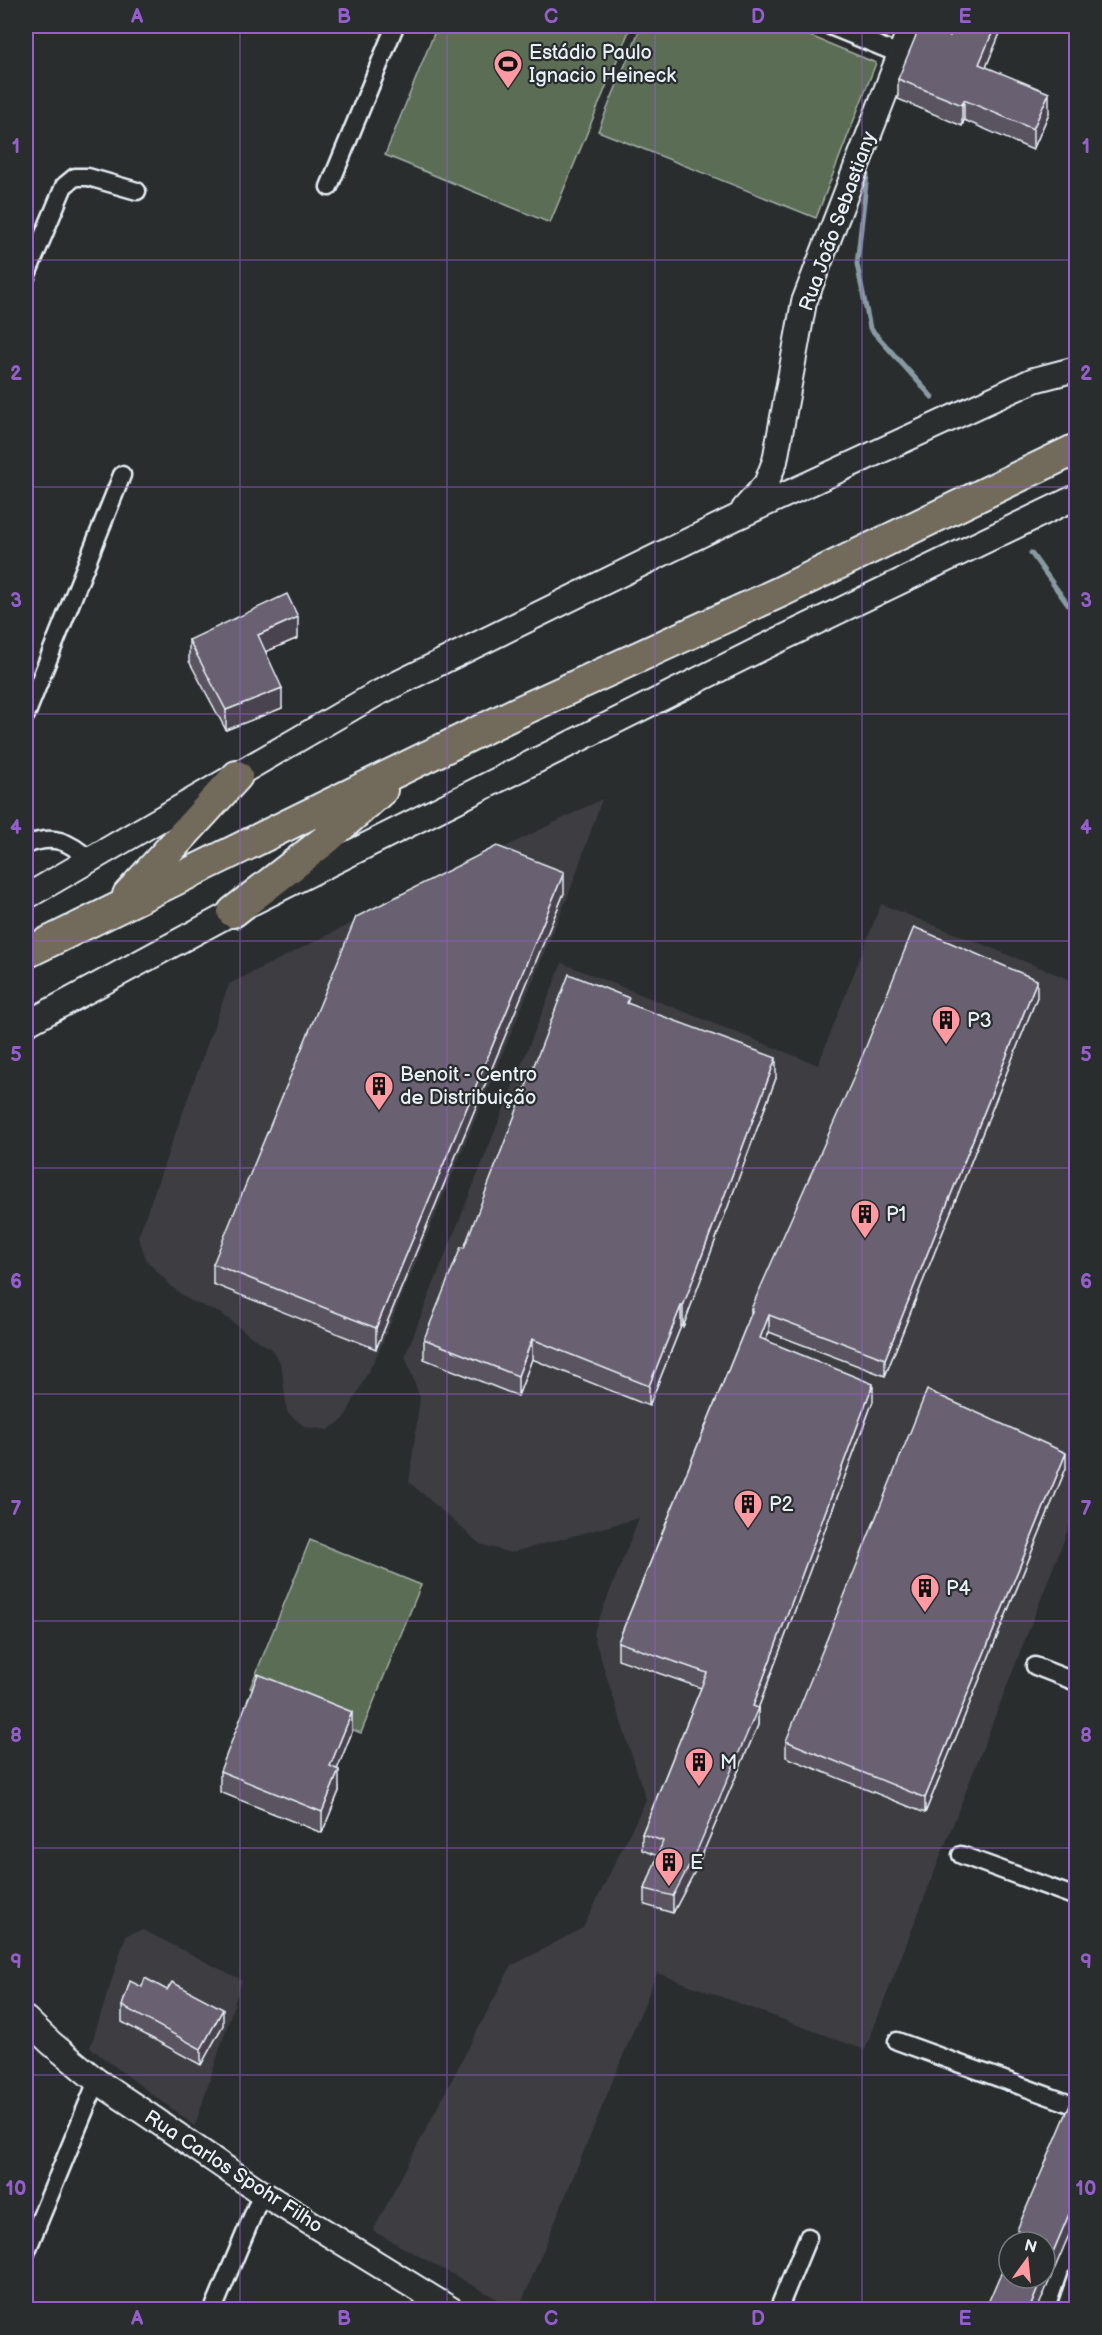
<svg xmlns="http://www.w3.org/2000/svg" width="1102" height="2335" font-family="'Balsamiq Sans',sans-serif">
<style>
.built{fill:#3d3c42}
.green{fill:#5c6d56;stroke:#a2afa7;stroke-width:1.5}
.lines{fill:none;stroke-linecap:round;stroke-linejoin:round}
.stream{stroke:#869ba2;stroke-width:5}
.street-casing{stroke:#e8f1f8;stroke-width:21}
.secondary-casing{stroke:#e8f1f8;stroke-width:28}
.highway-casing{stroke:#e8f1f8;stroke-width:34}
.street{stroke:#2a2d2e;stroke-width:16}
.secondary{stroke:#2a2d2e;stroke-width:24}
.highway{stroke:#726b5a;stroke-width:30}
.wall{fill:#5a5361;stroke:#e8f1f8;stroke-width:1.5}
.shaded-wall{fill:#4a434f;stroke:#e8f1f8;stroke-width:1.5}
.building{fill:#696071;stroke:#e8f1f8;stroke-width:1.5}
.grid{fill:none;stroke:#965dcd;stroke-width:1.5;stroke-opacity:0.55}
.labels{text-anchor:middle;stroke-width:4.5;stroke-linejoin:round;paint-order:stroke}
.poi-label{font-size:20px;fill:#e8f1f8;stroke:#2a2d2e;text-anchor:start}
.street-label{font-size:20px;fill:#e8f1f8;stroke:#2a2d2e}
.neatline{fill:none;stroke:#965dcd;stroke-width:2}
.grid-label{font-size:20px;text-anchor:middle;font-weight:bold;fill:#965dcd}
</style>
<rect width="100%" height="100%" fill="#2a2d2e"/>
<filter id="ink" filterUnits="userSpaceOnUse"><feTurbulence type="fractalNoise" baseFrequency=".0167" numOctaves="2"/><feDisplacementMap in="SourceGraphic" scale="12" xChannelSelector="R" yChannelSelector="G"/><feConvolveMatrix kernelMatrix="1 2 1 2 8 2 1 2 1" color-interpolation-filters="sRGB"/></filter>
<g filter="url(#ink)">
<path class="built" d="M602,799L570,891L379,1351L344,1419L328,1430L305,1427L287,1412L282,1370L279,1360L270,1348L253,1338L222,1314L187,1299L171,1286L147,1261L138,1237L229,984Z
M881,904L1076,982V1509L865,2050L657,1973L519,2309H516L373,2231L511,1966L583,1928L646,1800L593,1634L639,1518L510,1553L480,1544L409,1482L420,1398L405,1356L562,963L818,1065Z
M143,1930L242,1980L195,2126L90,2048L126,1935Z"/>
<path class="green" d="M437,26H631L550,223L385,155Z
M641,26H786L876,63L816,218L598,131Z
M310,1540L421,1585L361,1733L250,1688Z"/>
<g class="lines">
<path class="stream" d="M867,175L857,264L870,328L932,397
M1031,553L1076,616"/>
<g class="street-casing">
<path id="street" d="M830,26L899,54
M329,187L395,26
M26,277L64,186L75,177H88L137,191
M26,715L122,475
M26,845C54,834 69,841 90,860
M1035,1666L1076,1682
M961,1855L1076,1897
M897,2041L1076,2106
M26,2253L97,2081
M213,2310L262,2193
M778,2310L808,2237
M1065,2310L1076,2278"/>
</g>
<g class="secondary-casing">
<path id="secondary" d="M744,509L766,484L775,461L804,302L911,26
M26,897L376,694L737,517L1034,380L1076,369
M26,1024L233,912L760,649L1076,497
M26,2019L51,2043L97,2081L151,2117L262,2193L452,2310"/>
</g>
<g class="highway-casing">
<path id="highway" d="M128,895L237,776
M233,912L324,841L382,790
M26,953L514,714L780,592L1076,449"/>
</g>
<use href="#street" class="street"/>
<use href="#secondary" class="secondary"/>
<use href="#highway" class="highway"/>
</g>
<path class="wall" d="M954,26H1003L986,67L1049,113L1033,150L964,120L962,126L898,99V79L950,36Z
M298,638L265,652L282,708L226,730L189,661V640Z
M564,893L376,1349L213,1284V1264Z
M1037,997L885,1376L769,1332L766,1340L873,1401L758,1709V1725L696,1869L673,1913L645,1905V1889L658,1856L642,1850V1834L701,1688L618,1659V1642L751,1314V1309Z
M629,1004L776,1078L683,1327L681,1326L649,1406L532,1359L518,1396L424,1359V1339Z
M1066,1468L925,1813L786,1757V1741Z
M352,1732L337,1769L339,1791L322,1833L220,1792V1771Z
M122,2006L223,2025L201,2065L122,2022Z"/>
<path class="shaded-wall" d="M995,26H1003L979,84V64Z
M1049,93V113L1033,150V129Z
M964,100V120L962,126V105Z
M298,617V638L258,655V635Z
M282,688V708L226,730V710Z
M564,872V893L376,1349V1328Z
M1037,980V997L885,1376V1359Z
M776,1058V1078L683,1327V1306Z
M681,1306V1326L649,1406V1386Z
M769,1315V1332L760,1354V1338Z
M532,1339V1359L518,1396V1376Z
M873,1384V1401L758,1709V1725L696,1869L673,1913V1896L753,1706Z
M1066,1453V1468L925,1813V1798Z
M352,1712V1732L330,1787V1766Z
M339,1770V1791L322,1833V1812Z
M223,2009V2025L201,2065V2049Z
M1077,2195V2216L1037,2310H1029L1042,2278H1045V2271Z"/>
<path class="building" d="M920,26H926L950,36L954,26H995L979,64L1049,93L1033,129L964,100L962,105L898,79Z
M287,594L298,617L258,635L282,688L226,710L189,640Z
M497,846L564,872L376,1328L213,1264L356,917Z
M914,927L1037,980L885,1359L769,1315L760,1338L873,1384L753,1706L758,1708L696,1853L673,1896L645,1889L663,1841L642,1834L707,1673L618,1642L753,1309H751L853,1079Z
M569,974L629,998L627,1003L776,1058L683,1306H681L649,1386L532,1339L518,1376L424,1339L461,1247L464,1248Z
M927,1390L1066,1453L925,1798L786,1741Z
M258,1674L352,1712L330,1766L339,1770L322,1812L220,1771Z
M145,1978L167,1990L172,1982L223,2009L201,2049L122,2006L130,1981L142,1987Z
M1073,2098L1077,2099V2195L1045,2271V2242H1014L1019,2231L1017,2230Z
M1009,2254V2278H1042L1029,2310H985Z"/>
</g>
<path class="grid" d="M240,26V2310M447,26V2310M655,26V2310M862,26V2310M26,260H1076M26,487H1076M26,714H1076M26,941H1076M26,1168H1076M26,1394H1076M26,1621H1076M26,1848H1076M26,2075H1076"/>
<defs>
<g id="stadium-pin" transform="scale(1.5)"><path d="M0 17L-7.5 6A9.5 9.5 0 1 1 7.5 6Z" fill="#ff9aa2" stroke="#2a2d2e"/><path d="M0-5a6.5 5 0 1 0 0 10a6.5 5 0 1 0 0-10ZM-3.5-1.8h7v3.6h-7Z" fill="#111"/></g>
<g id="building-pin" transform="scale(1.5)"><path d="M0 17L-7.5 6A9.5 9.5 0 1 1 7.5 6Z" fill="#ff9aa2" stroke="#2a2d2e"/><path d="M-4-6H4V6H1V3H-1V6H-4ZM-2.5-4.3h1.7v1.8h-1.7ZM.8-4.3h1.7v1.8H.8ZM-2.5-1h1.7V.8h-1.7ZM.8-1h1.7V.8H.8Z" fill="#111"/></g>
</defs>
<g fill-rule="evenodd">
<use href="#stadium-pin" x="508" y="64"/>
<use href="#building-pin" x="946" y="1020"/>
<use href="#building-pin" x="379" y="1086"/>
<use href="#building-pin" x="865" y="1214"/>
<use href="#building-pin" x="748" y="1504"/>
<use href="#building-pin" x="925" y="1588"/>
<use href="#building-pin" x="699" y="1762"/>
<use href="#building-pin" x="669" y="1862"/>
</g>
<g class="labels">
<g class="poi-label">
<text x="529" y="59">Estádio Paulo<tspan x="529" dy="23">Ignacio Heineck</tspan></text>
<text x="967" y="1027">P3</text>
<text x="400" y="1081">Benoit - Centro<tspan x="400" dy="23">de Distribuição</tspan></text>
<text x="886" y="1221">P1</text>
<text x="769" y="1511">P2</text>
<text x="946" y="1595">P4</text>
<text x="720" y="1769">M</text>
<text x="690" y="1869">E</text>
</g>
<g class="street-label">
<text transform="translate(837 221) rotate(-70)" y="7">Rua João Sebastiany</text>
<text transform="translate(234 2171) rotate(33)" y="7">Rua Carlos Spohr Filho</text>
</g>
</g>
<rect width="1102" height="2335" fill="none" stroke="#2a2d2e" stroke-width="66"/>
<g transform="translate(1027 2260) rotate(15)"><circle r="28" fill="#2a2d2e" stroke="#767b7f" stroke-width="1.5"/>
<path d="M0-4.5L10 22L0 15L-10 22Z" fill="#ff9aa2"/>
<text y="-9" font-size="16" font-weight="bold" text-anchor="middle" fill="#e8f1f8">N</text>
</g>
<rect x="33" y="33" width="1036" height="2269" class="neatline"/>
<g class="grid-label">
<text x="137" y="23">A</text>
<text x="344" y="23">B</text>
<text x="551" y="23">C</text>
<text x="758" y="23">D</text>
<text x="965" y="23">E</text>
<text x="16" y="153">1</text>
<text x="1086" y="153">1</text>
<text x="16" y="380">2</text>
<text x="1086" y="380">2</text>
<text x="16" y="607">3</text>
<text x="1086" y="607">3</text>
<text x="16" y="834">4</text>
<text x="1086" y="834">4</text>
<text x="16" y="1061">5</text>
<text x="1086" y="1061">5</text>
<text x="16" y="1288">6</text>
<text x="1086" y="1288">6</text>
<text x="16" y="1515">7</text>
<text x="1086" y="1515">7</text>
<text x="16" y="1742">8</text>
<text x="1086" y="1742">8</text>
<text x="16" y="1968">9</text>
<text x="1086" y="1968">9</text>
<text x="16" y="2195">10</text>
<text x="1086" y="2195">10</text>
<text x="137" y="2325">A</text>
<text x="344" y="2325">B</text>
<text x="551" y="2325">C</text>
<text x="758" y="2325">D</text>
<text x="965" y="2325">E</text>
</g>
</svg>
